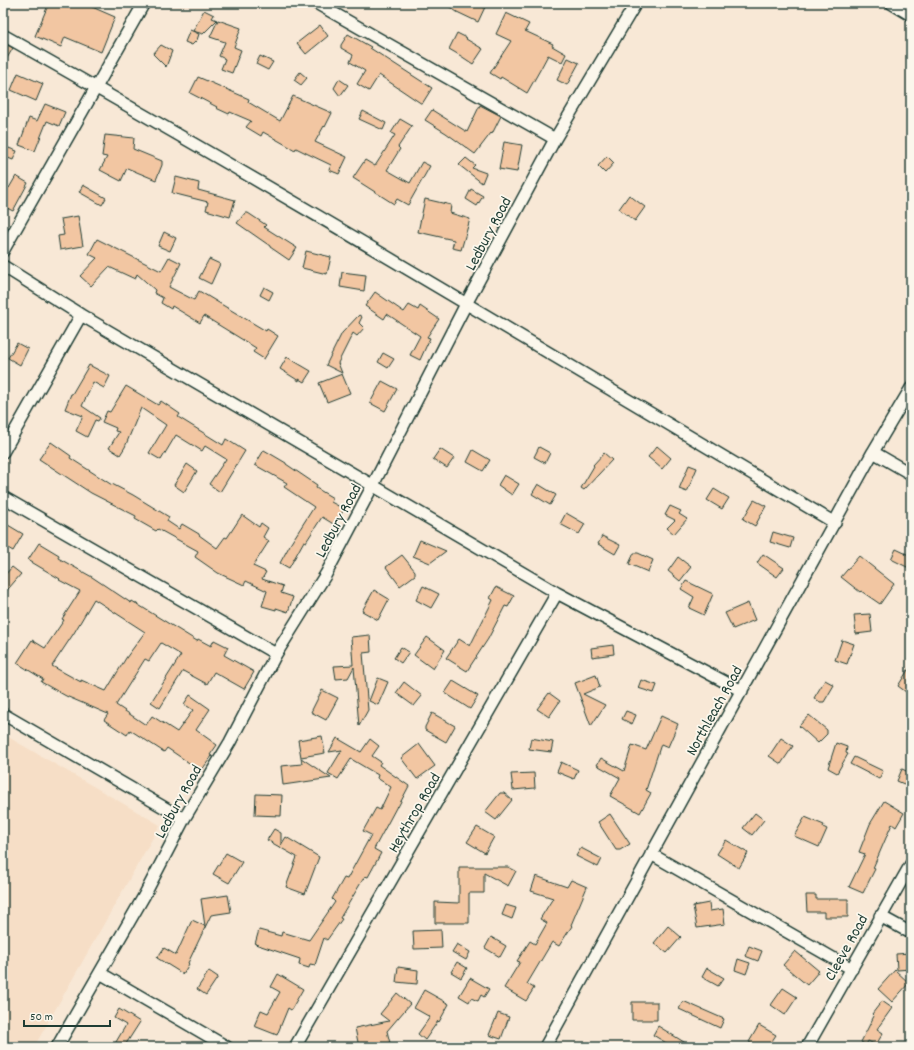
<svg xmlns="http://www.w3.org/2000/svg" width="914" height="1050" font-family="Dekko,sans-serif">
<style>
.built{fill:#f6dec6}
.building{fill:#f2c6a2;stroke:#1f3d34;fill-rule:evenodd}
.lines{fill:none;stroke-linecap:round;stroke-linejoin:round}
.street-casing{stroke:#1f3d34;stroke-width:14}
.street{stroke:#fbf7ec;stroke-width:11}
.labels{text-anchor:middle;stroke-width:3.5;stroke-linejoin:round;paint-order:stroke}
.street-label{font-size:16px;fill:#1f3d34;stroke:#fbf7ec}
</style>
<rect width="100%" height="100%" fill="#f8e8d6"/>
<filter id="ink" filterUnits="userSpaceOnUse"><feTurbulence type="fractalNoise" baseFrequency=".025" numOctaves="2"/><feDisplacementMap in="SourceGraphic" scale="8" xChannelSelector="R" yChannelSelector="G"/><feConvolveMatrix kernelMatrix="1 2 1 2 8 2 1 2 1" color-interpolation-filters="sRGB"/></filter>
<g filter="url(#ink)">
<path class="built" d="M3,734L160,825L34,1047H3Z"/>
<path class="building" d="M49,3H83L115,17L101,52L65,37L61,47L35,36Z
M444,3H477L485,7L478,22L457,12Z
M204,10L214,15L212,18L217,20L203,34L193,31Z
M506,13L529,24L525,31L553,44L552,46L566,54L562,62L548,55L540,70L527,93L501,77L500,79L490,73L511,41L496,34Z
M218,20L241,28L234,47L241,50L232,73L221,69L225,59L219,56L225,42L210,37Z
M320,25L328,36L306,54L297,43Z
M190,30L199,34L197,40L192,45L185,42Z
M457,33L467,38L466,39L483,49L473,64L461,56L449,49Z
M348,34L371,47L370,48L432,88L422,104L379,75L369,91L357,84L365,71L350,62L353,55L341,48V45Z
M3,43L13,48L3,65Z
M161,45L172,51L166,67L153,54Z
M260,56L273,62L268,70L256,64Z
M568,58L579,63L567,85L557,80Z
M300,72L307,78L301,85L294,80Z
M18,73L43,84L36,101L11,90Z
M198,77L249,99L248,102L280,121L293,96L332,113L325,127L324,126L315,142L347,157L339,174L329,170L331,165L308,154L296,148L295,150L263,132L261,136L246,127L251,121L230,112L229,114L216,108L217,107L190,93Z
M339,79L348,85L340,96L334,88Z
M45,104L65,112L59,126L47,121L35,151L19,145L29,118L37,121Z
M480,105L501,116L492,134L491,133L475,154L446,133L425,120L432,110L467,132Z
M363,111L386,123L383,130L359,119Z
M400,119L412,126L398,147L400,149L387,170L410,183L422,162L430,166L408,205L397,199L394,204L353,178L365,160L375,166L395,135L391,133Z
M105,135L134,138L133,149L162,161V165L156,180L127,168L121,181L100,170L107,157L102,156Z
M504,142L522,145L517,172L499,169Z
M3,146L17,151L13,160L3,156Z
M607,156L614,163L605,173L598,166Z
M466,158L475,165L472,168L486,173L482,183L459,165Z
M16,176L28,183L13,211L3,206V185L9,188Z
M176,177L199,183L198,190L235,200L230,217L206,210L208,202L172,193Z
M83,185L106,198L102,205L79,192Z
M471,189L483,196L477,206L466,199Z
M629,195L645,207L635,221L619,209Z
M425,199L451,205L450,213L470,219L461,250L452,248L454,240L418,232Z
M245,213H248L266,225L264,227L297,248L289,260L270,247V246L237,223Z
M78,216L83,246L60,250L58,236L64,235L61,219Z
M164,232L176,238L170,251L158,246Z
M97,239L161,271L169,257L181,263L169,287L194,300L199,291L266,331L267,329L278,336L264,359L253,352L256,348L204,316L200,323L172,306L171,309L161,303L163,298L154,293L155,290L137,274L135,279L109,267L91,286L80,276L97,258L89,254Z
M306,251L331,257L327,274L302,268Z
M209,259L220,264L211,284L199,278Z
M342,272L366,275L364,291L340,287Z
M264,287L273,292L269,300L260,295Z
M375,292L404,312L409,305L418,310L420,306L439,319L427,337L430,338L420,360L410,355L420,336L387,314L384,319L365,306Z
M359,315L362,317L359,323L364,328L357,336L353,333L338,363L342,373L326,365L342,333Z
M17,343L28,349L20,365L8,358Z
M383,353L394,359L388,368L378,362Z
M287,357L311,371L304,382L299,379V381L280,369Z
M89,365L110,376L104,388L93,382L82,406L100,418L98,421L95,420L87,437L76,431L83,416L65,409L71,394H72Z
M342,374L350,393L327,402L319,383Z
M382,381L397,389L385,411L370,403Z
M126,386L158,405L161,401L180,414L178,417L223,445L226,439L245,451L220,492L209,484L226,459L205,446L202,451L176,435L161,460L149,453L166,425L141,408L125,447L120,455L109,448L119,432L115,431L116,428L102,422L107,411L110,412Z
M51,442L71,456L70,458L112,485V484L133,495L169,517L167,521L179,529L182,524L199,534V535L217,548L225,537L227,538L242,515L259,527L261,523L268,528L263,537L269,541L253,566L266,572L262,579L283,586L281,593L293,597L288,612L276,608V610L262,606L267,591L246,581L244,585L218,573L195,557L198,551L158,529L156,531L135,519L136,516L91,493L39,459Z
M657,446L671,458L662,469L648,457Z
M539,447L550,453L545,463L534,457Z
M440,449L454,458L447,468L433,459Z
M264,450L286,463V464L317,485L316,488L333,498L331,502L344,509L335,525L322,517L306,542L304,541L289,568L280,563L291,543L314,507L284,487L287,483L255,465Z
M473,450L490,460L483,471L467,462Z
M604,453L612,460L584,490L581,488L594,466L593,465Z
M187,464L197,471L184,492L174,485Z
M689,465L697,468L687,492L679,489Z
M504,475L519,484L512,495L498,485Z
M538,484L556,495L550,505L532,494Z
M714,489L729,498L722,509L707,500Z
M754,500L766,506L755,526L743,519Z
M670,506L681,511L679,514L687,519L674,534L667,528L675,520L665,515Z
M566,513L585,524L579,534L560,524Z
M8,525L23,534L13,551L3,545V534Z
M773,532L793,538L790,548L770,542Z
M602,536L620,545L615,554L598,544Z
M420,540L446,551L430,563L413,556Z
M39,543L59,555L58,558L92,577L131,603L132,601L197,641L198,639L211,646L214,640L228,647L224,655L254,672L244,689L214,672L207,684L183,671L160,708L151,702L181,655L161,643L149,661L145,659L116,705L146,725L152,716L177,732L193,710L184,704L190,695L210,709L196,730L217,745L210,755L212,756L201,771L167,748L164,752L130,730L127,735L104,720L108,714L66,696L41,682L43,679L17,663L32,640L45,648L64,620L62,619L80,591L59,580L60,579L28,560ZM94,599L145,632L126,658L106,691L81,680V682L52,666L74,633Z
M896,549L911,556V569L891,559Z
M634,553H638L653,560L648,572L629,564Z
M763,554L784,568L777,577L757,563Z
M402,555L415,571V575L400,586L386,567Z
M859,556L894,584L880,604L861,591L860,592L841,577Z
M678,557L691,567L680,581L668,571Z
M12,567L21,574L3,595V577Z
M686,581L713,594L704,615L689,608L694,597L681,589Z
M423,586L439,594L431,608L416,600Z
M496,587L514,596L508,607L505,606L488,639L467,671L446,658L459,639L470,646L493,600L490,598Z
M374,590L389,599L378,620L362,611Z
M748,603L755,620L733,629L725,613Z
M870,614L872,632L856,634L854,615Z
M370,635L371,652L363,653L368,710L359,726L354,667L348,678L336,679L334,666L353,665L351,637Z
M427,637L445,650L433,669L414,655Z
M842,640L854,644L847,664L835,660Z
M613,645L614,654L592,657L591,648Z
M401,647L409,652L401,663L394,658Z
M911,665V684L906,692L898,686Z
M596,675L600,687L583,694L605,705L591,726L575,683Z
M378,678L388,682L378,705L369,701Z
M641,680L657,685L654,693L638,688Z
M825,680L834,685L824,702H820L814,698Z
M453,681L478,696L470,709L445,693Z
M404,682L422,696L414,706L396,693Z
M322,690L338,698L326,720L311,712Z
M549,693L560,701L549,717L537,709Z
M626,711L636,715L632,724L622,719Z
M432,713L455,726L446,742L425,730V727Z
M809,715L827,730V734L818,743L799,726Z
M661,716L678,724L668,747L661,744L646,790L651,793L640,813L610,796L620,778L597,765L601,758L624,771L632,745L646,750Z
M322,736L325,753L301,757L298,740Z
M337,738L361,752L370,739L379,746L372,756L381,762L379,765L409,786L398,807L397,806L374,849L381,853L368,877L365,876L340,918L342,919L327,940L324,938L315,965L310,964L309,968L299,965L300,959L255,944L259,930L281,936L282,932L309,940L335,902L332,899L344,878L347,879L371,835L363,831L376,808L380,810L391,787L377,778L378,775L351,759L338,779L328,773L342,750L329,752Z
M531,738L553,742L551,752L529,749Z
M781,738L793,746L781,764L769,756Z
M836,743L847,747L846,753L848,754L837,773L828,768Z
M419,744L435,766L417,779L401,758Z
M854,757L883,771L879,779L850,764Z
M301,758L331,778L283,785L281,766L302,764Z
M561,762L578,770L574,779L557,772Z
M902,769L911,773V787L897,781Z
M534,773L535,788L513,790L511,774Z
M500,793H504L512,800L496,820L485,812Z
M256,794L282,795L281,816L255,815Z
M884,801L904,813L896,827L892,824L873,868L875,869L863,893L849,887L865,854L859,852L870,824Z
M755,813L764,820L752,835L743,828Z
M610,814L630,844L620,850H616L598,822Z
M805,817L824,825L823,827L827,829L819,847L794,836Z
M477,827L494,837L485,853L467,842Z
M274,829L281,833V845L286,837L319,857L305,894L286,887L297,857L267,840Z
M726,840L748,853L739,868L717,854Z
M581,848L602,859L598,867L576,856Z
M226,853L242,862L229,883L213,874Z
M459,867H508L516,871L508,886L484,873V893H469V923H435V902L459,903Z
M536,876L567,887L571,880L587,887L571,925L572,926L559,946L552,942L527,984L534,988L526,1001L504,988L520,962L517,961L530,941L535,944L547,923L540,919L553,898L531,891Z
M228,895L231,912L211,915L188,963L189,964L183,974L157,958L164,948L176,955L192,920L205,926L201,899Z
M806,895H816V899H848V917H824V912H807Z
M709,903L710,911L723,909L725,924L697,928L693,906Z
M506,905L516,908L512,919L502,915Z
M668,926L681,937L667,953L654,943Z
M441,930L442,948L414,949L413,931Z
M491,937L506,946L500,957L485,948Z
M457,944L470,952L466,960L452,952Z
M749,946L762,951L758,961L745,956Z
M795,951L819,971L807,985L783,965Z
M910,953L911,969L897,970L896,954Z
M738,959L750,963L746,974L735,970Z
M457,962L467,968L461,978L451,972Z
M398,967L418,970L417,984L396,982Z
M707,968L724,978L718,986L702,977Z
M895,970L909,983L892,1002L878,989Z
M209,971L218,977L206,995L197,989Z
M278,974L303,989L291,1010L288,1008L277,1035L254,1026L261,1010L268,1013L280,992L271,987Z
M470,978L489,989L484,997L481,995L478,1001L471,998L469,1002L459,996Z
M783,988L797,997L785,1015L771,1005Z
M424,990L449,1004L439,1022L438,1021L425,1040L418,1034L430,1017L414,1008Z
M397,993L410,1004L387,1031L390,1043L372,1047H359L355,1028L389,1021L380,1014Z
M683,1001L724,1019L720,1028L679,1009Z
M882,1001L892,1008L877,1029L883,1033L876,1045L868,1041L866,1045L861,1042L874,1016L872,1014Z
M632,1002H657V1020H632Z
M119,1009L140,1022L124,1047H113L126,1025L114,1018Z
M498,1013L509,1017L501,1039L489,1035Z
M759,1025L776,1035L768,1047H757L749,1042Z
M658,1026L692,1047H673L653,1035Z"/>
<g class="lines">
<g class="street-casing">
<path id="street" d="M316,3L555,139
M891,3L911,15
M3,35C283,192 558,359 835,523
M3,251L144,3
M3,266L81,315L557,593L742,691
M3,452L81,315
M873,452L911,474
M3,497L276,654
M3,714L184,819
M651,854L852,969
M880,916L911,933
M100,973L227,1047
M57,1047L144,896L184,819L230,742L276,654L326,574L373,485L466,304L555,139L636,3
M295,1047L557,593
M545,1047L873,452L911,388
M807,1047L911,864"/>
</g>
<use href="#street" class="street"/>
</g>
</g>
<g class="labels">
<g class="street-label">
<text transform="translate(487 233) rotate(-62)" y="6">Ledbury Road</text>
<text transform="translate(337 520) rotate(-62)" y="6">Ledbury Road</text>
<text transform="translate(713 710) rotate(-61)" y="6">Northleach Road</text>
<text transform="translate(177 801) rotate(-61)" y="6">Ledbury Road</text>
<text transform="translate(413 812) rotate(-60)" y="6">Heythrop Road</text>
<text transform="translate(845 947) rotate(-61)" y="6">Cleeve Road</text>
</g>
</g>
<rect width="914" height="1050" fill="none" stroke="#fbf7ec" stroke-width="16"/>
<rect x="8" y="8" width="898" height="1034" fill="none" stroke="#1f3d34" stroke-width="1.5" filter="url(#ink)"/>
<path d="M24 1020v6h86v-6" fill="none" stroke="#1f3d34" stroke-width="2"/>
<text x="30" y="1020" font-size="12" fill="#1f3d34" stroke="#fbf7ec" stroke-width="3" paint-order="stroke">50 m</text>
</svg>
